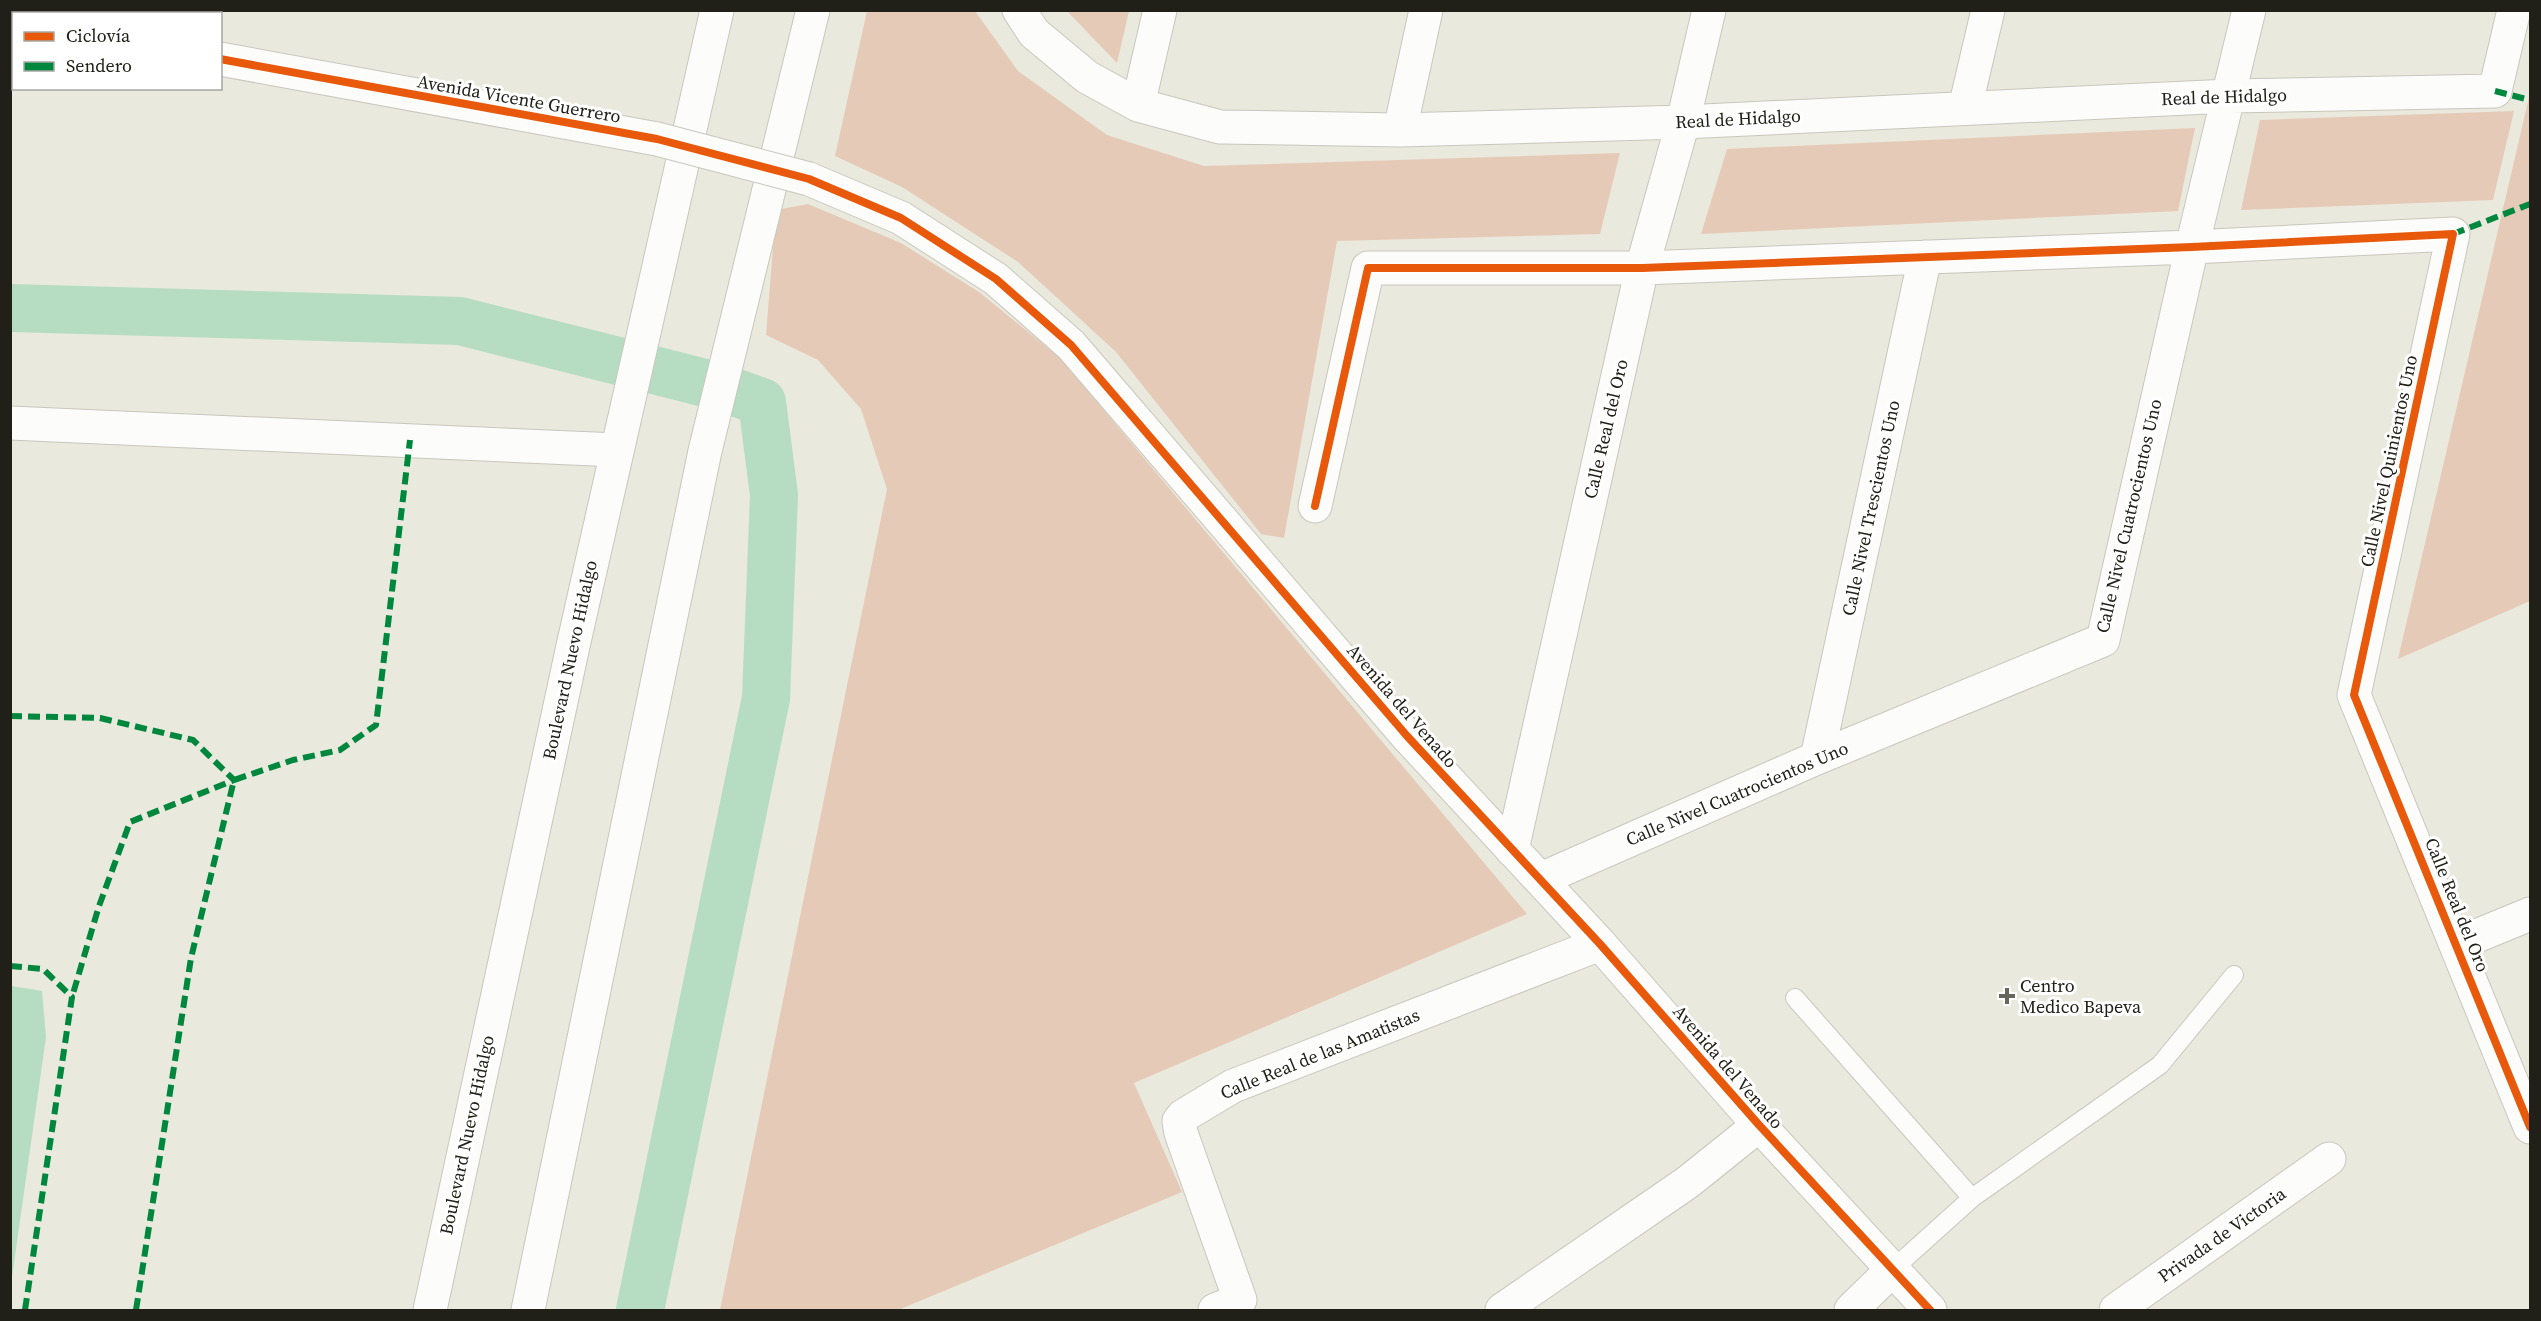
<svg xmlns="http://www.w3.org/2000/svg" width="2541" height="1321" font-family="'Source Serif 4',serif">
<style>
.green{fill:#e6cab8}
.water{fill:#b6dcc2}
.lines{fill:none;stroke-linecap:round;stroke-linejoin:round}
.canal{stroke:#b6dcc2;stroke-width:48}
.service-casing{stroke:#c8c7be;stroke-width:20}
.minor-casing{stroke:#c8c7be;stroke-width:35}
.tertiary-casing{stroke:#c8c7be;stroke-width:35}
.primary-casing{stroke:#c8c7be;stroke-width:35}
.service{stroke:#fcfcfa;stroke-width:18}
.minor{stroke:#fcfcfa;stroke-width:33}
.tertiary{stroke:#fcfcfa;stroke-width:33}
.primary{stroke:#fcfcfa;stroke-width:33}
.tertiary-bridge-casing{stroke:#c8c7be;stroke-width:35;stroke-linecap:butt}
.tertiary-bridge{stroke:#fcfcfa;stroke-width:33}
.quiet{stroke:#00873e;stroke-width:6;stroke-dasharray:12 6;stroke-linecap:butt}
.cycleway-casing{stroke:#fff;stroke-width:11}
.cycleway{stroke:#e8590c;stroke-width:8}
.poi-dot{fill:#67665d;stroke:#fff;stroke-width:2}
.labels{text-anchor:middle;stroke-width:6;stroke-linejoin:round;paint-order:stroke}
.street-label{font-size:18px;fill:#212018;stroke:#fff}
.poi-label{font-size:18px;fill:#212018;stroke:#fff;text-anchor:start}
</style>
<rect width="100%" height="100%" fill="#eae9dd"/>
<path class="green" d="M867,11H975L1018,71L1107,135L1204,166L1620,153L1600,234L1337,241L1284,538L1261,534L1116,352L1018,262L902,187L835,156Z
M1067,11H1129L1117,63Z
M2530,93V601L2398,659Z
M2514,111L2493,200L2241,210L2260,120Z
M2195,128L2178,211L1701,234L1727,149Z
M808,204L901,243L979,292L1059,357L1527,914L1134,1083L1182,1192L898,1310H720L887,489L861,409L818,360L766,335L776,210Z"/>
<path class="water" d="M11,986L42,991L46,1037L11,1284Z"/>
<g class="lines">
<path class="canal" d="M10,308L460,321L717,386L762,402L774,495L766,698L640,1310"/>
<g class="service-casing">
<path id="service" d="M1795,998L1972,1198
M1892,1270L1972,1198L2160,1065L2234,975"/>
</g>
<g class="minor-casing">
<path id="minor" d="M1019,10L1034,33L1087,77L1138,105L1220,127L1400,130L1683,122L2229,96L2495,91L2514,10
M1138,105L1160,10
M1965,108L1988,10
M1400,130L1426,10
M10,423L617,450
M1315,506L1368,268H1642L2192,247L2453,234L2354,695L2530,1127
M1817,758L1925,257
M1512,850L1642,268L1683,122L1709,10
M1541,879L1817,758L2103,640L2192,247L2249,10
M2457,944L2530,914
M1215,1310L1240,1300L1181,1133L1179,1121L1183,1116L1233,1086L1600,944
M1502,1310L1688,1182L1759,1125
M1851,1310L1892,1270
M2116,1310L2329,1159"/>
</g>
<g class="tertiary-casing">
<path id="tertiary" d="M10,20H14
M220,59L657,139
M809,179L901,218L996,279L1071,345L1407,736L1600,944L1759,1125L1930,1310"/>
</g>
<g class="primary-casing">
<path id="primary" d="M430,1310L573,646L717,10
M528,1310L705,451L813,10"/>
</g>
<use href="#service" class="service"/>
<use href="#minor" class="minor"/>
<use href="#tertiary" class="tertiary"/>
<use href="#primary" class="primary"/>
<g class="tertiary-bridge-casing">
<path id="tertiary-bridge" d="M657,139L809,179"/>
</g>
<use href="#tertiary-bridge" class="tertiary-bridge"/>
<path class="quiet" d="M2495,91L2530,100
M2453,234L2530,204
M10,716L100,718L193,740L234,780L130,822L99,906L72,997
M10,966L43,969L72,997L25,1310
M136,1310L191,958L234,780L293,760L340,750L376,725L410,440"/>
<g class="cycleway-casing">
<path id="cycleway" d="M220,59L657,139L809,179L901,218L996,279L1071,345L1407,736L1600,944L1759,1125L1930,1310
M1315,506L1368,268H1642L2192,247L2453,234L2354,695L2530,1127"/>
</g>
<use href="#cycleway" class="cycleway"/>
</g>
<path class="poi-dot" d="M2004 987h6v6h6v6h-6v6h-6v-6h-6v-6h6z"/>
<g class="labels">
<g class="street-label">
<text transform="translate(2224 97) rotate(-2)" y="6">Real de Hidalgo</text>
<text transform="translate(519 99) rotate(10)" y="6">Avenida Vicente Guerrero</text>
<text transform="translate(1738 119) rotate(-3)" y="6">Real de Hidalgo</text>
<text transform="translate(1606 429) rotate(-77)" y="6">Calle Real del Oro</text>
<text transform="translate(2389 461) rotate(-78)" y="6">Calle Nivel Quinientos Uno</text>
<text transform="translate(1871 508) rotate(-78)" y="6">Calle Nivel Trescientos Uno</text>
<text transform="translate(2129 516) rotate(-77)" y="6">Calle Nivel Cuatrocientos Uno</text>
<text transform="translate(570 660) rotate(-78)" y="6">Boulevard Nuevo Hidalgo</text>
<text transform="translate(1402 706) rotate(49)" y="6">Avenida del Venado</text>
<text transform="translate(1737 794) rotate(-23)" y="6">Calle Nivel Cuatrocientos Uno</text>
<text transform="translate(2457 905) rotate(68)" y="6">Calle Real del Oro</text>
<text transform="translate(1320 1054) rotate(-22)" y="6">Calle Real de las Amatistas</text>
<text transform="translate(1728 1067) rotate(49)" y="6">Avenida del Venado</text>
<text transform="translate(467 1135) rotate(-78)" y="6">Boulevard Nuevo Hidalgo</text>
<text transform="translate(2222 1235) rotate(-35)" y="6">Privada de Victoria</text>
</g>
<g class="poi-label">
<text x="2020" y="992">Centro<tspan x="2020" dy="21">Medico Bapeva</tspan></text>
</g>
</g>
<rect width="2541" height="1321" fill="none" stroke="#212018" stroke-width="24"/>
<rect x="12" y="12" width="210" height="78" fill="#ffffff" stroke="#a6a6a3" stroke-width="1.5"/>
<rect x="24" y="32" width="30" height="9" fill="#e8590c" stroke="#a6a6a3" stroke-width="1.5"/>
<text x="66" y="42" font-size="18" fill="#212018">Ciclovía</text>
<rect x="24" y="62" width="30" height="9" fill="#00873e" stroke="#a6a6a3" stroke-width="1.5"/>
<text x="66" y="72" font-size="18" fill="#212018">Sendero</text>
</svg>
